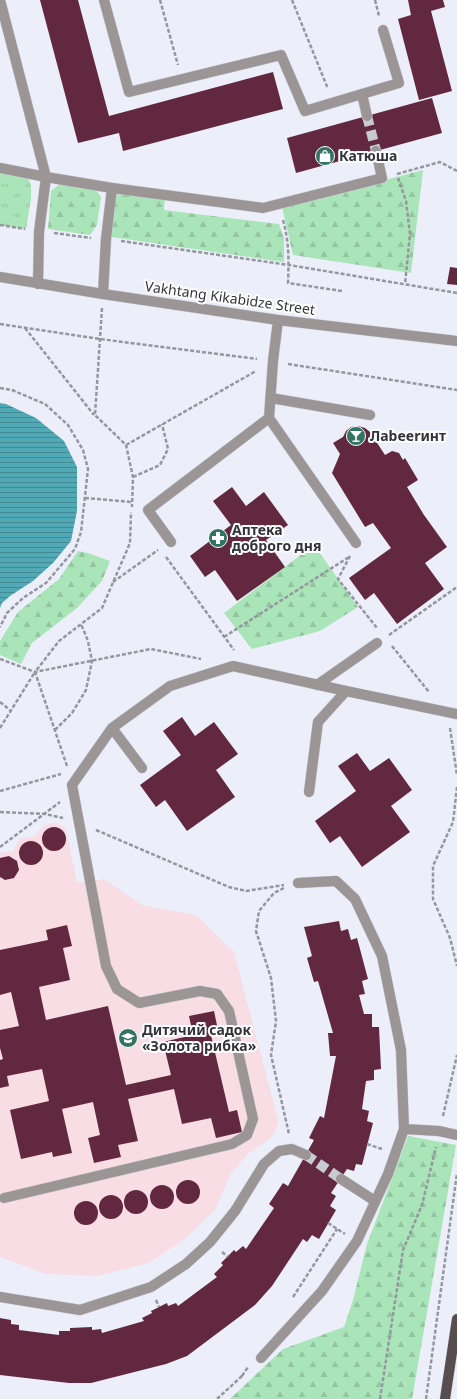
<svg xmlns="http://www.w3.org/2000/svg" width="457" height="1399" font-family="'Noto Sans',sans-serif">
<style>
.education{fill:#f8dde4}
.grass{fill:url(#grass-tufts)}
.forest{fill:url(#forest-firs)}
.water{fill:url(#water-rules)}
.building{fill:#61283f}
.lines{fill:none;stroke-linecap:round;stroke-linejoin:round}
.minor-tunnel{stroke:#c7cad3;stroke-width:10;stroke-dasharray:10 5;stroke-linecap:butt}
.minor-casing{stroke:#cbcdd7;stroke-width:11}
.major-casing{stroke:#cbcdd7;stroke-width:11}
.path{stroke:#95979f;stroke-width:2.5;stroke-dasharray:4 2;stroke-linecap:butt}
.minor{stroke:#9b9596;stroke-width:10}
.major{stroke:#574d4e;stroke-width:10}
.labels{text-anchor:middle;stroke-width:4;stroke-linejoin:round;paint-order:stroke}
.poi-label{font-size:14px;font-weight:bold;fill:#333439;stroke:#fff;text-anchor:start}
.street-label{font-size:14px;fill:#333439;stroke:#fff}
</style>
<defs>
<pattern id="grass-tufts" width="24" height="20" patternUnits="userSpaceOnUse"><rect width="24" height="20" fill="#aae5b9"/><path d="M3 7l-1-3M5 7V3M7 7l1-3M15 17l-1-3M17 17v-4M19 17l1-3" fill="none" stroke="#93c5a0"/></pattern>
<pattern id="forest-firs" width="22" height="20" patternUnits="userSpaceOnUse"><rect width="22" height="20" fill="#aae5b9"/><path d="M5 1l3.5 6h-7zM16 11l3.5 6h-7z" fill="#93c5a0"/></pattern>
<pattern id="water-rules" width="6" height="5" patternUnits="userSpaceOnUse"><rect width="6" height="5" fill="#51a9b6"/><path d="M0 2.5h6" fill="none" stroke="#448a95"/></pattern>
</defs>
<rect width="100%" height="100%" fill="#eceffa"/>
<path class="education" d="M55,822L66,828L77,883L104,879L142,905L196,915L234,952L279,1123L271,1138L249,1153L231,1173L215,1210L186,1238L149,1263L98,1276L46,1274L0,1257V853L13,851L19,839L35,836L43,826Z"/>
<path class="grass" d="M0,168L26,173L31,185V199L26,229L0,225Z"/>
<path class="forest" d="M423,170L411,273L293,255L282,207Z
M60,184L96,190L101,197L97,225L90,235L48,229L51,191Z
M116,194L165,197L164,210L279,224L284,237V262L111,237Z
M314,545L358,607L320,631L252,649L224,613Z
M78,551L88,553L110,561L102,581L77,608L32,643L21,664L0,655V641L18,612L59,579Z
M408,1136L456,1145L412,1399H230L283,1349L344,1327L353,1300L367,1244Z"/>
<path class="water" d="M0,403L6,404L36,418L64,441L77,467V511L71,541L53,563L33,581L10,596L2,603L0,608Z"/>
<path class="building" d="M40,0H78L109,116L273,72L283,109L123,151L119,133L78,143Z
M408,0H443L445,7L431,11L452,91L419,100L398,19L411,15Z
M432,98L442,133L296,173L287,138Z
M450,267L457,268V285L447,284Z
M358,426L365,428L370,432L385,455L392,451L399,453L403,460L405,458L418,480L407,487L424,515L447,547L425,563L444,589L397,624L374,593L365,600L349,578L391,548L373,523L365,527L332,473L340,454L333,443L343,437L346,431L351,427Z
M232,487L246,506L264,492L288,525L266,540L285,567L237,601L215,570L205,577L190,556L231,525L213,501Z
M182,717L195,736L214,722L238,754L216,770L235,797L187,831L165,800L156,807L140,785L181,755L163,731Z
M357,753L370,771L389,758L412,790L391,806L410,832L362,867L340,836L330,843L315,821L356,791L338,766Z
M42 839a12 12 0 1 1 24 0a12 12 0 1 1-24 0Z
M19 853a12 12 0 1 1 24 0a12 12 0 1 1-24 0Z
M9,856L17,861L19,870L14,878L5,880L0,877V858Z
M339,921L341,931L348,929L351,940L357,938L368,979L362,981L365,994L359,995L364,1014H372V1027H379L381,1069L374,1070V1080L366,1081L362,1109L369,1111L367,1121L373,1123L362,1165L356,1164L354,1171L347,1169L331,1193L336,1196L330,1206L336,1210L319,1239L312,1235L307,1242L303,1239L272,1286L255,1305L187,1356L166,1364L91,1383H69L0,1375V1318L11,1320V1324L19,1325V1330L59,1335V1331H70V1328L92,1327V1330L101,1329L102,1333L144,1321L142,1318L152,1313L151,1311L167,1303L168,1306L176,1303L178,1306L217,1277L214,1274L223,1265L221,1263L234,1250L236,1252L243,1246L246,1249L274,1208L269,1204L283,1183L288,1186L314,1140L309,1138L320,1116L324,1118L336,1056H330L328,1033H333L318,981L314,982L307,958L312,956L304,927Z
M67,925L72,946L63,948L70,980L39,987L46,1020L108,1006L126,1085L171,1075L163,1042L193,1035L189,1016L214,1011L218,1030L210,1031L229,1112L237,1110L242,1132L216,1138L211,1118L182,1124L174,1089L128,1099L138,1141L118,1145L121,1157L94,1163L88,1138L100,1135L93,1102L62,1109L72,1153L53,1157L52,1152L21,1159L10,1110L49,1101L42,1069L7,1076L9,1086L0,1088V1060L3,1059L0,1048V1030L19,1026L11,992L0,995V950L48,940L46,930Z
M176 1192a12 12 0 1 1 24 0a12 12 0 1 1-24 0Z
M150 1197a12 12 0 1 1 24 0a12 12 0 1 1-24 0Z
M124 1202a12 12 0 1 1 24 0a12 12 0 1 1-24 0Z
M99 1207a12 12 0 1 1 24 0a12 12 0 1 1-24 0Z
M74 1213a12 12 0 1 1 24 0a12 12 0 1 1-24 0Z"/>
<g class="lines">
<path class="minor-tunnel" d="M367,116L376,151
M306,1155L341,1179"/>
<g class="minor-casing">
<path id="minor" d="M0,0L46,177L0,168
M104,0L129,92L281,55L305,111L399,83L383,30
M362,94L367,116
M0,277L103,294L278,320L457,341
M38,284L39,232L46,177L112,188L263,208L382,178L376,151
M103,294L106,239L112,188
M271,398L370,415
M269,418L356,543
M171,542L148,510L269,418L273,361L278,320
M317,685L377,643
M142,768L112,728L170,686L233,666L346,691L457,714
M309,792L318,722L346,691
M298,883L336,881L355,899L382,956L401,1050L404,1129
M341,1179L375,1201
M4,1198L232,1144L247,1135L253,1119L229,1011L217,994L200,991L139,1003L117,989L106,966L72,785L112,728
M0,1297L80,1310L151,1287L186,1264L210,1242L235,1211L264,1164L279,1151L292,1149L306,1155
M261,1358L322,1291L357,1241L388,1174L404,1129L439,1131L457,1135"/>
</g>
<g class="major-casing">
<path id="major" d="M445,1399L457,1319"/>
</g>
<path class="path" d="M160,0L178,65
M292,0L328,89
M375,0L379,16
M397,174L440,162L457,171
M398,178L406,201L410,234L405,284
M283,220C289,241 289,261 288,283L342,291
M0,225L25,229
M54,233L91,238
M121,241L289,265L457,293
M102,308L95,415L126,445L133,477L132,507
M0,324L100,339L257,359
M25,328L94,415
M288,364L457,390
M0,388L12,390L45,404L68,425L83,450L88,469L81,532L75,549L46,583L23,598L7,613L0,627
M126,445L256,371
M133,477L160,465L168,449L162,424
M85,498L132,502
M350,556L338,579L377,628
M166,557L234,650
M113,582L158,550
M389,635L457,587
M224,637L349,557
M392,646L429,692
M0,659L35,672L151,649L201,659
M0,702L11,711
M0,728L35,672
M450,728L457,775
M55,730L72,713L86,690L92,661L88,641L81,624
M67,766L35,672L59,641L102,608L130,543L131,512
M457,787L453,822L433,866V899L450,938L457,966
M0,791L61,774
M0,812L45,814L63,818
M96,830L229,887L246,891L284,885
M0,847L60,802
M284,888L274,893L259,911L256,931L271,978L276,1021L271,1055L289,1134
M443,1116L457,1055
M367,1144L382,1149
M328,1223L345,1234
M222,1252L228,1257
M293,1297L337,1229
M156,1300L159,1307
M242,1376L248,1367
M217,1399L242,1376
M380,1399L403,1250L422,1205L436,1147
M426,1399L457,1173"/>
<use href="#minor" class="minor"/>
<use href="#major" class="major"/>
</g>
<defs>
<g id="shop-disc" transform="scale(1)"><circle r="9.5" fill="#337362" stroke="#fff"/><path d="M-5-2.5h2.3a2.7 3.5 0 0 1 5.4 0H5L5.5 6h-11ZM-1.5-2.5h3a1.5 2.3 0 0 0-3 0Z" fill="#fff"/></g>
<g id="bar-disc" transform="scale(1)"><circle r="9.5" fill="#337362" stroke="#fff"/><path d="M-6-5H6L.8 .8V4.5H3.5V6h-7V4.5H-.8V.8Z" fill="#fff"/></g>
<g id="pharmacy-disc" transform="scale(1)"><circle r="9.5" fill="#337362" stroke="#fff"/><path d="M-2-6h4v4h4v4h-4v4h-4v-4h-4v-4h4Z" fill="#fff"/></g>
<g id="school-disc" transform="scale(1)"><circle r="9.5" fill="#337362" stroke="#fff"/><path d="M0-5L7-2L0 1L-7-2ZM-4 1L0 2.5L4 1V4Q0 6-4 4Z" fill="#fff"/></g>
</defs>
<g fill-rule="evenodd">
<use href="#shop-disc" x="325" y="156"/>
<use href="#bar-disc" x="356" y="436"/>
<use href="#pharmacy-disc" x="218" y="538"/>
<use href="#school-disc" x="128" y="1038"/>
</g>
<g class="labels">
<g class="poi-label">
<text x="339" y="161">Катюша</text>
<text x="370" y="441">Лаbeerинт</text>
<text x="232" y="535">Аптека<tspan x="232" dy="16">доброго дня</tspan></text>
<text x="142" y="1035">Дитячий садок<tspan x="142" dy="16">«Золота рибка»</tspan></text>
</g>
<g class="street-label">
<text transform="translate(230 298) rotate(8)" y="5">Vakhtang Kikabidze Street</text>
</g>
</g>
</svg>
